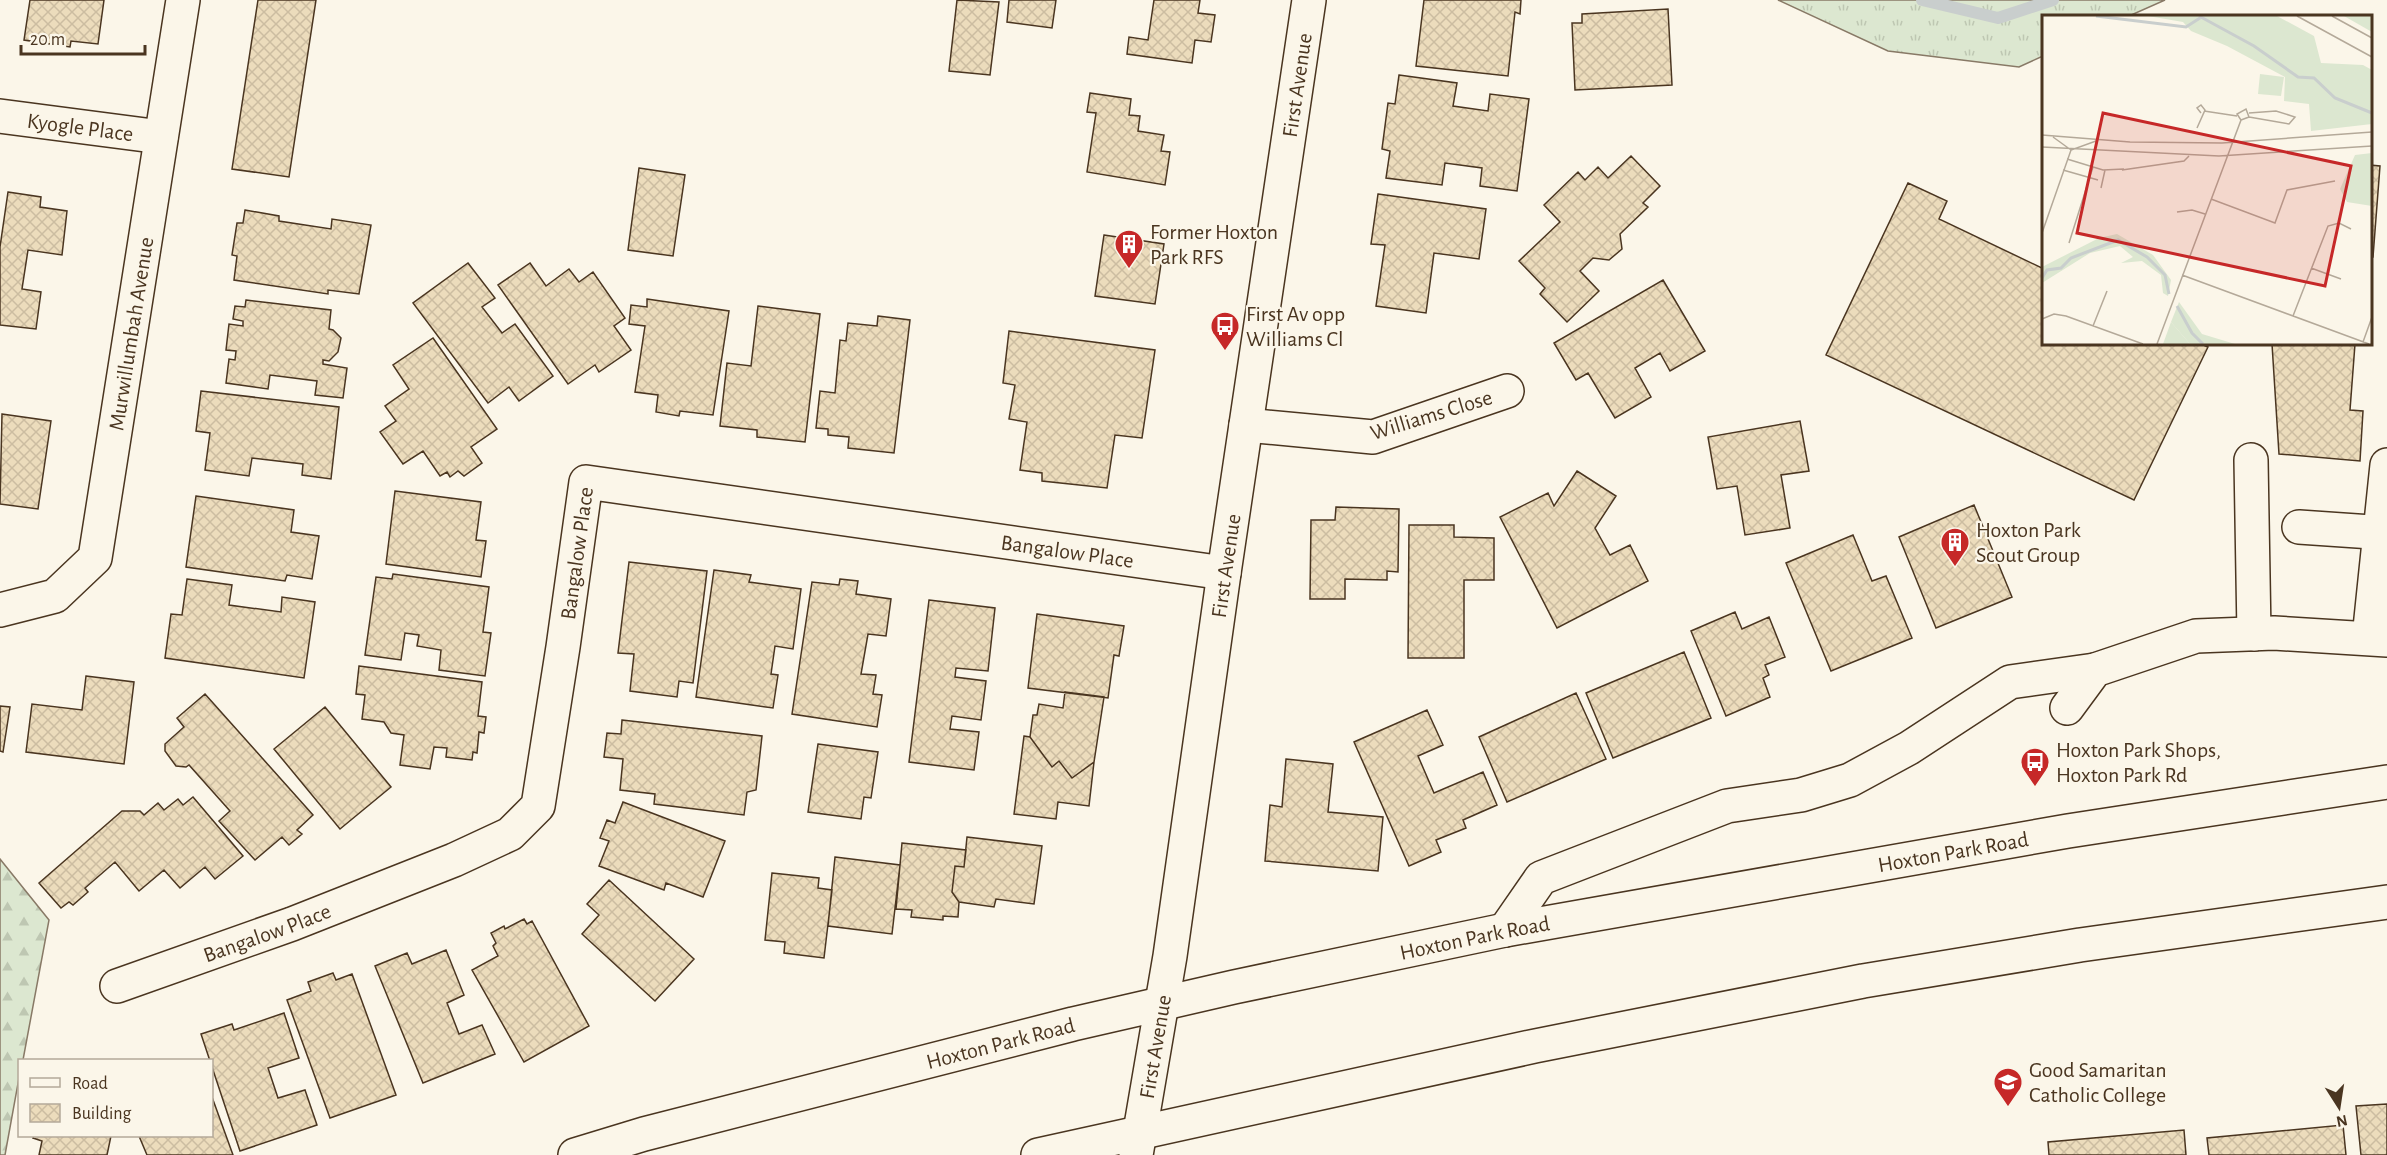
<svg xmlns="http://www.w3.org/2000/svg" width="2387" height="1155" font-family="'Alegreya Sans',sans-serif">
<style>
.grass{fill:url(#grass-tufts);stroke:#887966;stroke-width:1.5}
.forest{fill:url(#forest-firs);stroke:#887966;stroke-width:1.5}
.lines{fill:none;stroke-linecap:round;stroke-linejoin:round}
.stream{stroke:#c9cecd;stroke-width:12}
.building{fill:url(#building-cross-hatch);stroke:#4a3520;stroke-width:1.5}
.minor-casing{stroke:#4a3520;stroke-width:36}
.major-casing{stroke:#4a3520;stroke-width:36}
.minor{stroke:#fbf6e9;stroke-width:33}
.major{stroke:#fbf6e9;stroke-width:33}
.labels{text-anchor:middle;stroke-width:4.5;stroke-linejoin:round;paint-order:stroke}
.street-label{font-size:22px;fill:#4a3520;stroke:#fbf6e9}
.poi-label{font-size:22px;fill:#4a3520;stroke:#fbf6e9;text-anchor:start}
.inset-river{fill:none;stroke:#c9cecd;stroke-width:3}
.inset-road{fill:none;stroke:#b4a999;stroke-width:1.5}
.view{fill:#c62828;fill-opacity:0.15;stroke:#c62828;stroke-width:3}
.inset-edge{fill:none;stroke:#4a3520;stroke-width:3}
</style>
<defs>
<pattern id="grass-tufts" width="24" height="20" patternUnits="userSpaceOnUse" patternTransform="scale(1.5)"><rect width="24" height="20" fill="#dce7d0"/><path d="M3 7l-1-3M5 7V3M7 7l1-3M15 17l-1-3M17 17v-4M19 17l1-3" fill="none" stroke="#bec7b2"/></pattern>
<pattern id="forest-firs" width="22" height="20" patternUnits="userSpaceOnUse" patternTransform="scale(1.5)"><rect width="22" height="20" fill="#dce7d0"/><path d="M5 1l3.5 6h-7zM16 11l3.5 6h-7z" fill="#bec7b2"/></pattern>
<pattern id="building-cross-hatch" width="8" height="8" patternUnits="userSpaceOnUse" patternTransform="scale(1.5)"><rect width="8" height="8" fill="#ecdcbc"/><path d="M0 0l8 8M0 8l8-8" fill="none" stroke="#ccbda1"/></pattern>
</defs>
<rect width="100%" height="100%" fill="#fbf6e9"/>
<path class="grass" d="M1778,0H2165L2129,16H2044L2043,56L2019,67L1888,51Z"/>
<path class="forest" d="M0,859L49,920L23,1060H20L19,1078L5,1155H0Z"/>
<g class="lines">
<path class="stream" d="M1922,0L1998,18L2053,0"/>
</g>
<path class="building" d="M30,0H104L98,44L71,41L70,47L24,40Z
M258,0H316L289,177L232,169Z
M957,0L999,2L990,75L949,71Z
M1009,0H1056L1052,28L1007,22Z
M1154,0H1200L1198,13L1215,15L1211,42L1195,40L1192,63L1127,54L1129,37L1148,40Z
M1424,0H1521L1520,14L1515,12L1508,76L1416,66Z
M1668,9L1672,85L1575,90L1572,23H1582V14Z
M1399,75L1457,83L1453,106L1488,111L1490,94L1529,99L1517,191L1480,186L1482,168L1445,163L1442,185L1386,178L1390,151L1382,149L1388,103L1395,104Z
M1090,93L1131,99L1129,115L1140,116L1138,131L1164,135L1161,151L1170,152L1165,185L1087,172L1096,113L1087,112Z
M1631,156L1660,186L1643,203L1648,207L1620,234L1622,249L1609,260L1593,258L1580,271L1599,291L1567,322L1540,294L1545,288L1519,261L1560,222L1544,205L1578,172L1585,180L1598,167L1608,178Z
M2370,165L2380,166L2373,257H2370Z
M639,168L685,175L673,256L628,250Z
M1908,183L1947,201L1939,219L2044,269V344H2201L2208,347L2134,500L1826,355Z
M8,192L41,197L40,207L67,211L62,255L28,250L22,289L41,292L36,329L0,325V247Z
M1378,194L1486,209L1479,259L1434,253L1426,313L1376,306L1385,245L1371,244Z
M245,210L279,216V221L331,229L332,219L371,225L359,294L328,290V294L234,280L237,256L232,255L237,223H243Z
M1104,235L1164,244L1155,304L1095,296Z
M468,263L495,298L482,307L502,333L515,324L553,376L519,401L509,387L488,403L413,303Z
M530,263L546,286L569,269L579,282L593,272L625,318L614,326L631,350L599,372L595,365L568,384L498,285Z
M1663,280L1705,351L1670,371L1660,353L1635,368L1651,397L1615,418L1588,373L1576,380L1554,343Z
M647,299L729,311L713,415L680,411L679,416L656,412L658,395L635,392L645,326L629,324L631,305L647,307Z
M246,300L331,310L329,329L333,330L341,338L338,352L329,361L323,360V364L347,368L343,398L315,395L317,381L270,375L268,389L226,383L229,359L235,360L236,351L226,350L229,324L243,326V321L233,319L235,306L245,307Z
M758,306L820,314L805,442L757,437V430L720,426L727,363L751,366Z
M878,316L910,320L894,453L848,448L849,437L828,435V429L816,428L820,391L835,393L840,340L846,341L848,323L877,326Z
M1009,331L1155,350L1142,438L1115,435L1107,488L1042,481V473L1020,470L1027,422L1009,419L1015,385L1003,383Z
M433,338L497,429L471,447L482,463L464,476L458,471L450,477L447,472L440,476L423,451L403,464L380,432L396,421L385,406L409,389L393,365Z
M2272,344H2355L2350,410L2363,411L2360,461L2279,454Z
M201,391L339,407L331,479L302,475L303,464L252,458L249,476L205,470L210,433L196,431Z
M2,414L51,421L38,509L0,504Z
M1800,421L1809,471L1781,475L1790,528L1745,535L1737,486L1717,489L1708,437Z
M1577,471L1616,496L1595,528L1610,555L1630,545L1648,581L1557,628L1500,517L1548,493L1554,506Z
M395,491L481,502L476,540L486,541L481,577L386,564Z
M196,496L294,510L291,532L319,536L312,579L287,575L285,581L186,567Z
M1974,505L2012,597L1936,628L1899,537Z
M1336,507L1399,509L1398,572L1387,571V580L1345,579V599H1310L1311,520H1335Z
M1409,525H1454V537L1494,538V580H1464V658H1408Z
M1853,535L1872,581L1886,576L1912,638L1831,671L1786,563Z
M629,562L707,571L693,683L679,681L677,697L630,691L634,654L618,653Z
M714,570L751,575L749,582L801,589L793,649L775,646L771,674L778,675L773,708L696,697Z
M393,574L489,587L483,632L491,633L485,676L439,670L441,650L417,646L419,635L405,633L401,660L365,655L376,577L392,579Z
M187,579L232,585L229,605L281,612L282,597L315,602L304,678L165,658L171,614L182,615Z
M840,579L858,581L856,594L891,599L886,636L868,634L861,674L876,675L873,694L882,695L877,727L792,714L812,582L839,585Z
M929,600L995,608L988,671L956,668L955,677L986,681L981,720L952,716L950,729L979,732L974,770L909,762Z
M1735,612L1742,629L1769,617L1785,657L1765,665L1769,675L1763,678L1770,697L1726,716L1691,631Z
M1037,614L1124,626L1119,656L1114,655L1108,698L1028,688Z
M1684,652L1711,718L1613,758L1586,693Z
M359,666L482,682L478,716L486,717L484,733L479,732L477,753L473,752L472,760L446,757L447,748L434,747L430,769L400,765L404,735L391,733L384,722L362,719L365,695L356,694Z
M86,676L134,682L124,764L26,752L32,704L82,710Z
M1065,692L1104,697L1094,762L1072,778L1059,761L1052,767L1030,737L1033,715H1037L1039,704L1063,708Z
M1576,693L1606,759L1507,802L1479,737Z
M205,694L313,815L297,830L302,834L289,845L282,837L255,860L219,821L230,811L189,765L186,767L176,766L165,751V744L184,727L177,718Z
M0,706L10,707L3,752L0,751Z
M325,707L391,787L340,829L274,749Z
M1427,710L1443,745L1418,756L1434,793L1483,772L1497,805L1463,820L1466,828L1436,840L1441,852L1409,866L1354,742Z
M622,720L762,736L756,790L747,792L744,815L654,804L655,794L620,790L623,759L604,757L607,733L621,734Z
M1024,736L1030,737L1052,767L1059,761L1072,778L1094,762L1089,806L1058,802L1056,819L1014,814Z
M818,744L878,752L871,798L864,797L861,819L808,812Z
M1286,759L1333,764L1328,812L1383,817L1378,871L1265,861L1270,805L1282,807Z
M193,797L243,856L215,879L205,867L180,888L164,870L139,891L115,862L85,888L88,892L73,905L69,902L61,908L39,883L122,811H140L144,815L158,803L164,810L178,799L183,805Z
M623,802L725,841L703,897L666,883L664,890L599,866L609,841L600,838L607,820L615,823Z
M967,837L1042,846L1034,904L996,899L994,907L959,902L952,892L955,866L964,867Z
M902,843L966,850L964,867L955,866L952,892L959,902L958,917L943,916V920L911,917L912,910L896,909Z
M835,857L900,865L892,934L828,926Z
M772,873L819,878L818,888L832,890L824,958L784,953L785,942L765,940Z
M609,880L694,959L655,1001L582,934L599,915L587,904Z
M524,919L527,924L532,921L589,1026L524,1062L472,970L498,956L493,946L496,943L491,933L504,926L505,929Z
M446,950L464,995L447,1003L459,1034L482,1025L495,1054L423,1083L375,966L407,953L412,964Z
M333,973L336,980L352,974L396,1095L330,1118L287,1000L311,991L308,982Z
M284,1013L299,1058L268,1068L278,1098L305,1090L317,1125L240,1151L201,1034L232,1024L234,1030Z
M212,1097L233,1155H147L139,1136H212Z
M2387,1104V1155H2361L2356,1106Z
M2343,1125L2346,1155H2209L2207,1138Z
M2184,1130L2186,1155H2049L2048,1142Z
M34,1136H111L107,1155H39L42,1141L33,1138Z"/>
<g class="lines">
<g class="minor-casing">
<g id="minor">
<path id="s1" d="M0,116L161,137"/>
<path d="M1246,425L1373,437L1507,391"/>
<path d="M2251,460L2254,634"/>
<path d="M2299,527L2387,533"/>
<path id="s2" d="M0,610L55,596L95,558L183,0"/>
<path d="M2369,638L2387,465"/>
<path d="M2067,708L2095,670L2196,636L2274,633L2387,640"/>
<path d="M1505,930L1541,878L1727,806L1801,795L1850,780L1909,748L2010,682L2095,670"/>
<path id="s3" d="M117,986L292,924L454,860L510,834L538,806L563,647L586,482L1224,573"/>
<path id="s4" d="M1136,1155L1170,956L1224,573L1309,0"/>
</g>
</g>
<g class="major-casing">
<g id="major">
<path id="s5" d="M575,1155L644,1134L1073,1024L1234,987L1505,930L2068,831L2387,782"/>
<path d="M1038,1155L1535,1046L1863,981L2080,945L2387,902"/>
</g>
</g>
<use href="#minor" class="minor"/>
<use href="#major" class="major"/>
</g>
<defs>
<g id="building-pin" transform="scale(1.5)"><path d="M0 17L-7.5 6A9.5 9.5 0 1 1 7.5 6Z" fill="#c62828" stroke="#fbf6e9"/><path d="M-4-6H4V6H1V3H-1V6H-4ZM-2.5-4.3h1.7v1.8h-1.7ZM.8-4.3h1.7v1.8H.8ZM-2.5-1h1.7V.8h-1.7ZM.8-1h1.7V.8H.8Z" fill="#fff"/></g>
<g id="bus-pin" transform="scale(1.5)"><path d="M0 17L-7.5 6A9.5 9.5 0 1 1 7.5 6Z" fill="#c62828" stroke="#fbf6e9"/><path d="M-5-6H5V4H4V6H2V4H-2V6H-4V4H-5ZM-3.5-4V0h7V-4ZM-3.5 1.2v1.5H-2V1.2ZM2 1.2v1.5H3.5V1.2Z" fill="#fff"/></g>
<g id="school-pin" transform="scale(1.5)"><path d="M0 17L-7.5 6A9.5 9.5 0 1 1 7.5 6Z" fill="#c62828" stroke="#fbf6e9"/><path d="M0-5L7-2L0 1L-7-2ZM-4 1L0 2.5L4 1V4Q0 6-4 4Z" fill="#fff"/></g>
</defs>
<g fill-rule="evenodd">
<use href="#building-pin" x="1129" y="244"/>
<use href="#bus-pin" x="1225" y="326"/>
<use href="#building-pin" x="1955" y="542"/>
<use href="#bus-pin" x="2035" y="762"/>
<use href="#school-pin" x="2008" y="1082"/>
</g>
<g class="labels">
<g class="street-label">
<text dy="8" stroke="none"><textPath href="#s4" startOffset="1082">First Avenue</textPath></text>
<text dy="8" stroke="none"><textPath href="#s1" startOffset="81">Kyogle Place</textPath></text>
<text dy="8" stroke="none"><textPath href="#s2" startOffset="339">Murwillumbah Avenue</textPath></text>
<text transform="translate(1431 414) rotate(-17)" y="8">Williams Close</text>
<text dy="8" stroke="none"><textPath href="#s3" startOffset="1275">Bangalow Place</textPath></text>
<text dy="8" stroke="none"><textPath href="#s3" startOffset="717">Bangalow Place</textPath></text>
<text dy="8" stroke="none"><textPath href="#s4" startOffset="596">First Avenue</textPath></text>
<text dy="8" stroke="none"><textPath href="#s5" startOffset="1412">Hoxton Park Road</textPath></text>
<text dy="8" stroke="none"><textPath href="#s3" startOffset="159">Bangalow Place</textPath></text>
<text dy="8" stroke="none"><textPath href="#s5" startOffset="926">Hoxton Park Road</textPath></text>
<text dy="8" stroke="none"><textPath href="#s5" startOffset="440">Hoxton Park Road</textPath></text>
<text dy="8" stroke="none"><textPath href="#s4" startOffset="110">First Avenue</textPath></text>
</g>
<g class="poi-label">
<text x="1150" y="239">Former Hoxton<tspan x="1150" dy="25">Park RFS</tspan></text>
<text x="1246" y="321">First Av opp<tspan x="1246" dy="25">Williams Cl</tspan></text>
<text x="1976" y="537">Hoxton Park<tspan x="1976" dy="25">Scout Group</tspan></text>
<text x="2056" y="757">Hoxton Park Shops,<tspan x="2056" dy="25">Hoxton Park Rd</tspan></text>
<text x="2029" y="1077">Good Samaritan<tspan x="2029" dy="25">Catholic College</tspan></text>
</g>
</g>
<g transform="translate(2042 15)">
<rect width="330" height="330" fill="#fbf6e9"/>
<path d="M75,219L111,240L129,265L126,281L121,278L119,260L100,246L79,248L91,242L78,231L48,238L0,268V252L57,223Z" fill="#dce7d0"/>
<path d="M106,1H235L272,21L279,48L321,50L330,55V109L269,116L267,89L242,86L243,62L185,31L149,16L141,7ZM302,1H330V17ZM330,138V191L305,187L298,174L313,140ZM137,287L160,319L193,329H148L129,307Z" fill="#dce7d0"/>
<path d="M218,59L242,62L239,81L216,79ZM129,307L148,329H121Z" fill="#dce7d0"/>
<path class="inset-river" d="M54,1L144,12L158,3M157,1L212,31L256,62L272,63L293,83L330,98M0,263L5,255L19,253L29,243L76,225L105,242L123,260L127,279M135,291L150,318L161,329"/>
<path class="inset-road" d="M255,1L330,42M290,1L330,23M162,96L195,101M207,102L247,109L253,102L234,96L207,98M155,113L163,95L159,90L155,93L159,98M0,120L88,127L180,128L330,117M11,122L29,135M0,132L177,141L330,131M25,144L61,155L82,154M21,155L56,165M80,155L142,146L147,141M59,173L63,155M169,184L233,208L245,175L293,166M135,197L150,195L163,199M0,218L29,135L54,126M27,228L51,152M269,253L299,264M140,260L327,329M251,301L286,211L297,208L309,214M0,304L12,299L24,301L101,329M51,311L65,276M321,327L330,302M115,329L199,105L195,99L204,94L207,102L199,105"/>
<path class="view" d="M61,98L309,151L283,271L35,218Z"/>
<rect width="330" height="330" class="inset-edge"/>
</g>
<rect x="18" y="1059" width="195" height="78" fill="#fbf6e9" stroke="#b4a999" stroke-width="1.5"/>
<rect x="30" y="1078" width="30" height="9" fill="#fbf6e9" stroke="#b4a999" stroke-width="1.5"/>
<text x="72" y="1089" font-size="18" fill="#4a3520">Road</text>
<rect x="30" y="1104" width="30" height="18" fill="url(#building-cross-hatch)" stroke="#b4a999" stroke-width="1.5"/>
<text x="72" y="1119" font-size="18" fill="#4a3520">Building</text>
<g transform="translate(2339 1107) rotate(168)" stroke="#fbf6e9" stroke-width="4.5" paint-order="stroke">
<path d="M0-4.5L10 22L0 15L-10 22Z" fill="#4a3520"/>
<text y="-9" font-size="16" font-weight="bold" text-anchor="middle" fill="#4a3520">N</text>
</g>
<path d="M21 45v9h124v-9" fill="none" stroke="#4a3520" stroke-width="3"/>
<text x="30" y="45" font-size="18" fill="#4a3520" stroke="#fbf6e9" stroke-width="4.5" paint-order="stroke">20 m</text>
</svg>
